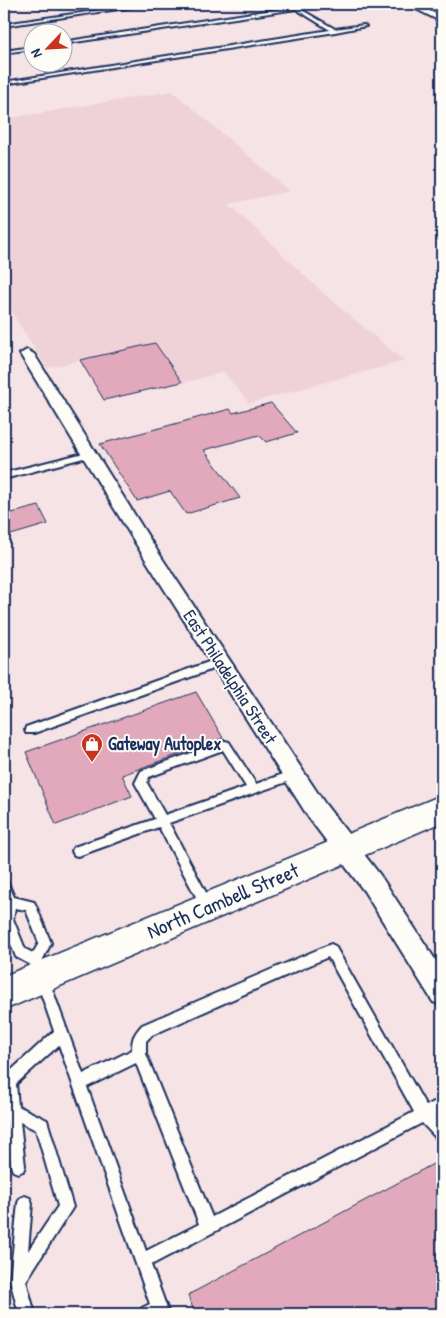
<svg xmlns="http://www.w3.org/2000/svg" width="446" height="1318" font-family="'Patrick Hand',sans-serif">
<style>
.built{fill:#efd2d8}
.building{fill:#e1a9bb;stroke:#1b2f5e}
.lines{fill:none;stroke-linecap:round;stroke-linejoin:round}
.service-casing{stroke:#1b2f5e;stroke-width:4}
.minor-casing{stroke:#1b2f5e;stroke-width:4}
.primary-casing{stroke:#1b2f5e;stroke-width:3}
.service{fill:#fdfcf7;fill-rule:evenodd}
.minor{fill:#fdfcf7;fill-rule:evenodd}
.primary{fill:#fdfcf7;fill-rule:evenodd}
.labels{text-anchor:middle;stroke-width:4;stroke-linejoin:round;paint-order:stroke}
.street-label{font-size:18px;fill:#1b2f5e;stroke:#fdfcf7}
.poi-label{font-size:18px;font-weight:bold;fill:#1b2f5e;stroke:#fdfcf7;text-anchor:start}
.near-street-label{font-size:21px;fill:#1b2f5e;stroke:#fdfcf7}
</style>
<rect width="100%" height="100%" fill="#f5e3e5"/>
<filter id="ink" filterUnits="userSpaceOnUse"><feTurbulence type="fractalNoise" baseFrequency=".02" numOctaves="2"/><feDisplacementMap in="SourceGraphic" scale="10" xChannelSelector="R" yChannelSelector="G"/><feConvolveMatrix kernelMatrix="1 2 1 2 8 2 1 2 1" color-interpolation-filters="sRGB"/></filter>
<g filter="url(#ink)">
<path class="built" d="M172,91L290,191L229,204L323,293L404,361L249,403L224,372L183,383L155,343L47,368L4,300V119Z"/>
<path class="building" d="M155,343L182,382L104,400L80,360Z
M271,403L297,433L266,442L259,435L204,450L240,498L186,514L170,491L137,501L100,444L230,409L233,413Z
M39,506L48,524L4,537V515Z
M196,692L223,738L122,775L132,796L56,825L26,752Z
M435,1163L442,1177V1314H195L188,1295Z"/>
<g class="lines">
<g class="service-casing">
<path id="service" d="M143,4H152L4,26V24Z
M293,5L335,29L364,25L366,26L335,32L4,84V82L330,30L296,9L62,44V42L292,7L291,6Z
M32,47V49L4,53V51Z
M88,452H91V456L4,479V473Z
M220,658L225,662L224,665L34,733H26L25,730L26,727Z
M225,741L229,742L256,784L294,770L298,772L300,775L298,778L169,823L211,902L213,906L211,910L207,912L203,910L159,827L78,856L74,855L72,851L74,847L155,819L135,783L141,771ZM223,750L246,787L165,815L147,783L149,777Z
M4,882L8,883L14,897L34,902L36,906L51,943L42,961L83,1074L132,1050C132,1038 134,1034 142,1025L331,944L335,946L426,1106L442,1098V1112L435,1116L442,1124V1141L437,1139L422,1123L151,1265L169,1314H140L142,1308L150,1304L59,1045L16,1084L18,1106L47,1120L73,1207L26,1281L35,1314H19L10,1280L18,1203L20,1198L25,1196L30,1198L32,1203L28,1251L58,1206L36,1130L20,1122L25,1166L23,1171L18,1173L13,1171L11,1166L4,1100V1077L54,1031L31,965L16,957L4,927ZM15,908L26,910L39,943L33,953L25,949L13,919ZM328,957L414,1112L212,1217L146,1054V1041L152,1035ZM136,1063L199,1224L146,1251L87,1087Z"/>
</g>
<g class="minor-casing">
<path id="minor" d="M406,4H416L442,17V22Z
M27,350L34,354L156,549L325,804L380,875L442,970V1005L433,1002L364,891L309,818L144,557L20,354Z"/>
</g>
<g class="primary-casing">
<path id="primary" d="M442,795V822L4,1010V976Z"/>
</g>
<use href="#service" class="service"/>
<use href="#minor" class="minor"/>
<use href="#primary" class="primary"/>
</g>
</g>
<defs>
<g id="shop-pin" transform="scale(1.125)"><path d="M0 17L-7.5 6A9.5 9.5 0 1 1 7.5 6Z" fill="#c8321e" stroke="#fdfcf7"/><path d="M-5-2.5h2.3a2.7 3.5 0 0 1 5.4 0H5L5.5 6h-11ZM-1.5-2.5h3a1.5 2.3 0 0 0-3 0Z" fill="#fff"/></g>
</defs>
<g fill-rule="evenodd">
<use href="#shop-pin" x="92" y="744"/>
</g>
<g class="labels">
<g class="street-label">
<text transform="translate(230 677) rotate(57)" y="6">East Philadelphia Street</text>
</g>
<g class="poi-label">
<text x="108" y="750">Gateway Autoplex</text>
</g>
<g class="near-street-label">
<text transform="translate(223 901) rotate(-23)" y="7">North Cambell Street</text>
</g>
</g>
<rect width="446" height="1318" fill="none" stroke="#fdfcf7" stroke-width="20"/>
<rect x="10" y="10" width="426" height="1298" fill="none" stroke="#1b2f5e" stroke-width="2" filter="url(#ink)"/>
<g transform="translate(48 48) rotate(245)"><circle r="24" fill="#fdfcf7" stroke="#a3aaba"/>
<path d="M0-4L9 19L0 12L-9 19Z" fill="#c8321e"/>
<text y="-8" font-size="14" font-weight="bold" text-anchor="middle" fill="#1b2f5e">N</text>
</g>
</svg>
